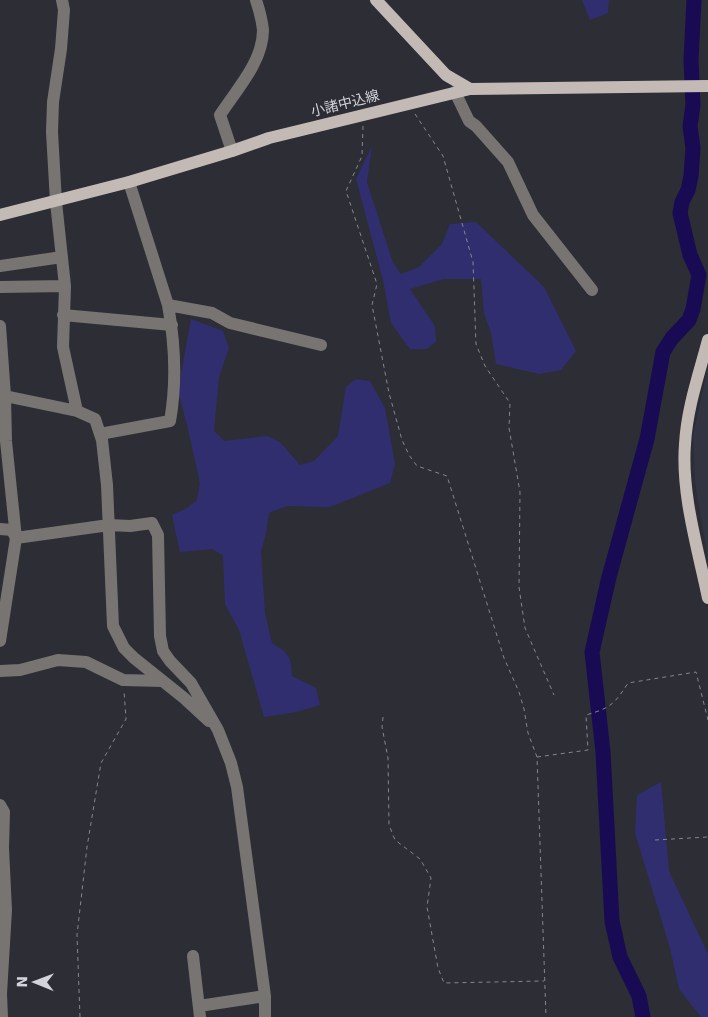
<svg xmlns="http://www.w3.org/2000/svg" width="708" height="1017" font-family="'DejaVu Sans','Noto Sans JP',sans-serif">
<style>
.built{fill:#323442}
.green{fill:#312e6f}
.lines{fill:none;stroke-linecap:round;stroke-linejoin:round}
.river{stroke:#190a54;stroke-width:15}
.path{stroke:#86878e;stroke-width:1;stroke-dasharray:4 4;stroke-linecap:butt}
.minor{stroke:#787471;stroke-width:12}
.major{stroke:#c3bab5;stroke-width:12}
.labels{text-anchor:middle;stroke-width:4;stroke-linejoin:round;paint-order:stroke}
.street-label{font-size:14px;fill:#d3d4d9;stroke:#2c2d35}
</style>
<rect width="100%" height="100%" fill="#2c2d35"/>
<path class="built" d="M708,366V559L695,482L693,436Z"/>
<path class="green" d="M582,0H609L608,13L590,20Z
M372,146L367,182L393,263L401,274L419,267L442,244L450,224L476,222L544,287L576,351L561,370L539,374L496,364L491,333L484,313L481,279H444L410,289L435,326L436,342L427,349H410L391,323L383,280L356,179Z
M191,319L223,331L229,348L219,377L214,431L225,441L267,436L280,442L300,465L314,461L338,436L346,387L356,379L370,381L385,408L395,464L390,483L330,507L287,506L269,513L266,534L261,551L265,613L272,643C289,654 291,655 292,676L316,688L320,705L296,712L264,717L239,630L225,604L223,556L213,549L180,552L172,515L187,508L197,500L200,483L188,429L178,391Z
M661,782L669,871L708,954V1017H701L679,989L670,948L635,833L637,795Z"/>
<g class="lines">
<path class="river" d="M643,1017L639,996L620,957L612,921L603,752L592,652L609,577L647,439L663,352L672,338L689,320L693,309L699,275L690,255L680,213L682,202L688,190L691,176L693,148L690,126L693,105L691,60L694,0"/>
<path class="path" d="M415,114L443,156L473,262L476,344L485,366L510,403L509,428L520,492L519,587L525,628L554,695
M363,126L362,156L346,191L377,284L372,305L389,393L402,440L409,455L417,466L447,476L504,658L519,692L524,709L528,733L537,757L546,1017
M383,717L382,727L388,758L389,825L395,840L420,859L431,878L427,907L438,968L444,983L544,981
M537,757L588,750L586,715C610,708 614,705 628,683L696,672L708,720
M655,840L708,837
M80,1017L77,935L87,847L101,763L126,719L124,691"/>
<path class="minor" d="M62,0L64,10L61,49L53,102L52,132L56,202L65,286L63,347L77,411
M455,92L469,121L476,126L508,162L533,215L592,290
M232,151L220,115C236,90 263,62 263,30C262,21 259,9 256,0
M0,266L62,257
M0,287L65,286
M168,305L212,313L230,323L321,345
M63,315L172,325
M0,326L5,396L6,441L16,538L0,641
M5,396L77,411L95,419L102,440L107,485L113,626L124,648L134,658L184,698L209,721
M100,434L170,421C177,382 175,344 168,305L129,182
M0,529L12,530L16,538
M16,538L109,525L130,526L152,523L158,535L160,636L163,651L170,661L191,683L218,730L231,763L237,787L265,996V1017
M0,671L20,670L58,660L86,662L123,680L162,681
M0,805L4,812L3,848L6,910L1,994L2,1017
M193,956L200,1017
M199,1006L265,996"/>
<path class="major" d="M376,0L446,75L470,89
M0,215L129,182L232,151L269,138L470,89L708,86
M708,340C699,374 687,408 685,444C681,494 698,549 708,598"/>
</g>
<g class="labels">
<g class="street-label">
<text transform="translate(345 103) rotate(-14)" y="5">小諸中込線</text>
</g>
</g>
<g transform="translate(35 982) rotate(271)" stroke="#2c2d35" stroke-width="4" paint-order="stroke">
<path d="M0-4L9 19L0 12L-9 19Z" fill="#d3d4d9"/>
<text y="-8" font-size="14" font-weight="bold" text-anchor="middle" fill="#d3d4d9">N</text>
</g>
</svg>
